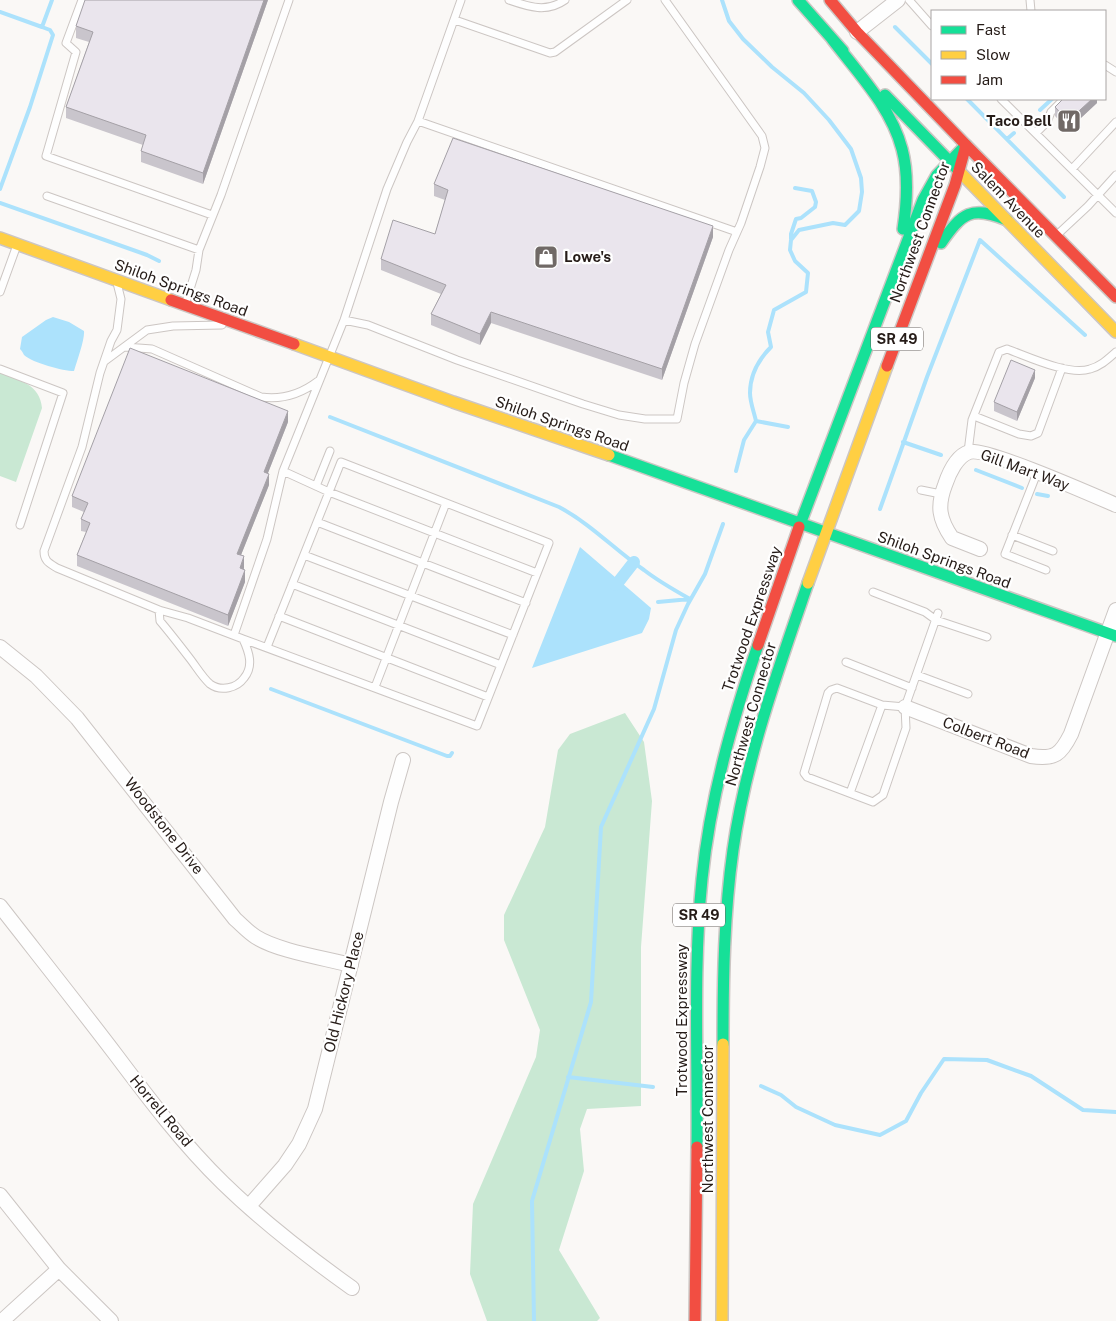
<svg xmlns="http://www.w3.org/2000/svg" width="1116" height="1321" font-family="'Public Sans',sans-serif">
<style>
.green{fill:#c9e8d3}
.water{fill:#ace2fc}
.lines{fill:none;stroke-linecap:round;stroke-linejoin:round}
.stream{stroke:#ace2fc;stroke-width:4}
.canal{stroke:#ace2fc;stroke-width:12}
.lane-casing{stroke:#ccc6c3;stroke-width:9}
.street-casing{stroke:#ccc6c3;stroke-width:16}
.fast-casing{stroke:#ccc6c3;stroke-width:14}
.slow-casing{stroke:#ccc6c3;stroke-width:14}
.jam-casing{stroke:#ccc6c3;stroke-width:14}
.lane{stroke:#fefefe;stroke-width:7}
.street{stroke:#fefefe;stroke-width:14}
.fast{stroke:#16e098;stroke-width:11}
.slow{stroke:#ffcf43;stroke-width:11}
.jam{stroke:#f24e42;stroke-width:11}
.wall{fill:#c9c5cc}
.shaded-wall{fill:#a4a0a6}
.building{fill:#eae5ed;stroke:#a4a0a6}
.labels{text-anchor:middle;stroke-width:4.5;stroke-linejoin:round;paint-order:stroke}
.shield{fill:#fff;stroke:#67605d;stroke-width:1}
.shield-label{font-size:14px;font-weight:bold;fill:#261c18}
.poi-label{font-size:15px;font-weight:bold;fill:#261c18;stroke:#fff;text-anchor:end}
.street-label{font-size:15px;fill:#261c18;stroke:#fff}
</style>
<rect width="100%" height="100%" fill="#faf8f6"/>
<path class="green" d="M0,373C19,380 40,384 42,408L16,482L0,476Z
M625,713L644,742L652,801L641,947V1106L587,1109L580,1129L584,1171L559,1250L600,1318L597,1321H487L470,1274L473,1204L536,1057L540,1030L504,940V915L545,827L558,750L570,734Z"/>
<path class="water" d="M53,317L69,322L84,331C85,339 77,361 74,371C63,371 33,363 24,355C23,353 22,351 20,349L22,337L46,320Z
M580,547L651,608L649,619L642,633L532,668Z"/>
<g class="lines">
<path class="stream" d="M722,0L729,21L743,39L772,67L804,93L829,120L851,149L861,178L862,192L859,211L845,225L833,223L799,230L791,240L790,250L795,261L808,273L806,292L774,310L768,332L771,347C758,360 750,374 750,393C750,402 754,412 756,421L744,440L736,471
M0,12L42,27
M895,27L932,64
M967,99L1064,197
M1040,110L1052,99
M1007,139L1014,133
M0,189L30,107L53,35L50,30L42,27L52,0
M0,203L147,255L159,261
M791,239V234L796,219L801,218L815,207L816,202L812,191L795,188
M330,417L559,507C591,524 615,550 644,570C658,581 674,590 690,599
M756,421L788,427
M903,442L941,455
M976,470L1022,488
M1037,494L1048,496
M880,509L927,377L980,240L1085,335
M658,602L690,599
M271,689L447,756H450L452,753
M568,1077L653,1087
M761,1086L781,1095L796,1107L835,1125L880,1135L906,1121L921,1093L944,1059L987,1060L1031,1076L1083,1110L1116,1112
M534,1321L532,1201L591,1002L601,827L654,709L676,630L688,604L705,574L723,524"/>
<path class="canal" d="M616,585L634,562"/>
<g class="lane-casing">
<path id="lane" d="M82,0L66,43L76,52L46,156L212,215
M509,0C529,7 547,13 565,0
M909,0L932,26
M1030,0L1031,11
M455,20L550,53L555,52L627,0
M1105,65L1116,72
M1001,99L1116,213
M418,121L737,232
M1036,133L1047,122L1051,112L1064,99
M1072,169L1116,122
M47,196L199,250
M1058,234L1088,206L1116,175
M117,283L121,299L117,330L111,341L100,373L82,447L44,551C44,561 49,563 57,568L159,610L188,618L243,639C249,652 254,666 244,678C237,688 221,692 210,684C203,678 197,668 191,660C181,647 171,634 160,621L159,610
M0,292L17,245
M185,305L196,270L199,250L221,195L289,0
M344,320L368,325L457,360L583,404L619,415L645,419H677L684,383L695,344L729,250L741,223L760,167L765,148L762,136L665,0
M125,347L152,349L261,397C282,400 301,394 318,381
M105,361L147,330L173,326L222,325
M0,369L63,393L20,525
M974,416L1019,434L1031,436L1038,433L1062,368
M968,452L972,420L999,352L1007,349C1029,357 1069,376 1090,369C1101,366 1108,359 1116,352
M283,471L329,492L537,573
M1037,473L1005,554L1046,570
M316,486L330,451
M921,490L941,494
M317,522L526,603
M1012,535L1053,551
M304,555L513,635
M292,584L501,665
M873,592L925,612L936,620L987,637
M279,616L488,697
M234,635L267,539L283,471L344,320L387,189L407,142L418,121L461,0
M243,639L477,726L549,543L341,462L267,647
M846,662L912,688
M917,675L968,694
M375,687L446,503
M905,707L882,705L837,688L831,690L828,693L804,773L807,777L873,802L883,795L906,728L905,707L938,613
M850,793L882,705"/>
</g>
<g class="street-casing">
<path id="street" d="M857,32L898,0
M980,549L952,538C939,519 937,506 945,485C949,473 957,456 969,452C984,447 1095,496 1116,505
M0,647L36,676L77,718L235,919C242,925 248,932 256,937C278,951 324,958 351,965
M905,707L1031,756C1055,760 1061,754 1071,734L1116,610
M0,906C39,956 78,1005 116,1055C149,1099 183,1144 223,1183C262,1221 307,1256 352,1288
M0,1195L59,1269L111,1321
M249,1206L285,1165L299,1144L315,1109L391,802L403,760
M2,1321L59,1269"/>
</g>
<g class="fast-casing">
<path id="fast" d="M798,0L843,51
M832,39C858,73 891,107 902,149C909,175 907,203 903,229
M885,95L959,171
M941,243C962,213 971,205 1007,220
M609,455L1116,636
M799,527L923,200L937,175L966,145
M723,1044C723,979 724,914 733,850C746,758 778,670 808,583
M697,1147C698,1058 693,968 702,879C710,799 732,721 758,645"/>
</g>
<g class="slow-casing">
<path id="slow" d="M959,171L1116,332
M0,238L171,300
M294,344L453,402L609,455
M808,583L887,366
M722,1321L723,1044"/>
</g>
<g class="jam-casing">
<path id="jam" d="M830,0L857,32L966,145
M966,145L1116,297
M171,300L294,344
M887,366L955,185L966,145
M758,645L799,527
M695,1321L697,1147"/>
</g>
<use href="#lane" class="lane"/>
<use href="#street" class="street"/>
<use href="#fast" class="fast"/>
<use href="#slow" class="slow"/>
<use href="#jam" class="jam"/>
</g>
<path class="wall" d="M268,0L203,184L141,162V151L143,145L66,118V107L89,42L76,38V26Z
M1097,99V103L1068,130L1055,116V107Z
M434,184L713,237L662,380L491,323L480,345L431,325V314L441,294L381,270V259L435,234L445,200L434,196Z
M1035,378L1017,421L994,411V402Z
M288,422L268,473L269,485L241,555L244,568L243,570L245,582L228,626L77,566V555L86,532L81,531V519L84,512L72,507V496Z"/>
<path class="shaded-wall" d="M264,0H268L203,184V173Z
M1092,99H1097V103L1068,130V121Z
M713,226V237L662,380V369Z
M491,312V323L480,345V334Z
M1035,370V378L1017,421V412Z
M288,411V422L264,483V472Z
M269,474V485L237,565V554Z
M244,556V568L240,579V568Z
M245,570V582L228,626V615Z"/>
<path class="building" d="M85,0H264L203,173L141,151L146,135L66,107L93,32L76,26Z
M1063,99H1092L1068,121L1055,107Z
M453,138L713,226L662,369L491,312L480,334L431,314L446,285L381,259L393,220L435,234L448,190L434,184Z
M130,348L288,411L264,472L269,474L237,554L244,556L240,568L245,570L228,615L77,555L90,523L81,519L88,503L72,496Z
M1011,360L1035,370L1017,412L994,402Z"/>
<defs>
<g id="restaurant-square" transform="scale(1.25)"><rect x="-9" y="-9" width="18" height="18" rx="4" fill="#706966" stroke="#fff"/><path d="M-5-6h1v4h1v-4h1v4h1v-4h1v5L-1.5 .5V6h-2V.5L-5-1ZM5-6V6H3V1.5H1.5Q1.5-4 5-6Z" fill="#fff"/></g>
<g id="shop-square" transform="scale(1.25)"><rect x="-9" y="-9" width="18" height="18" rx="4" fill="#706966" stroke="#fff"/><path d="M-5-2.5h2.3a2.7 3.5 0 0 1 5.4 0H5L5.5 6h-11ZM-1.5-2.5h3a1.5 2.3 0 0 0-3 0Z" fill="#fff"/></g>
</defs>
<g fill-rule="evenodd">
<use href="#restaurant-square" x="1069" y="121"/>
<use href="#shop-square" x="546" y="257"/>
</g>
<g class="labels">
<g class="shield">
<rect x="871" y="327.5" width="52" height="23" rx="4"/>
<rect x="673" y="903.5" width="52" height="23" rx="4"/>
</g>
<g class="shield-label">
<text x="897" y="344">SR 49</text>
<text x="699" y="920">SR 49</text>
</g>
<g class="poi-label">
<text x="1052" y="126">Taco Bell</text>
<text x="564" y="262" text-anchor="start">Lowe's</text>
</g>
<g class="street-label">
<text transform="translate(1008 200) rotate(46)" y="5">Salem Avenue</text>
<text transform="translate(920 232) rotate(-70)" y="5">Northwest Connector</text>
<text transform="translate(181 288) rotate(20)" y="5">Shiloh Springs Road</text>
<text transform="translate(562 424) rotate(19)" y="5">Shiloh Springs Road</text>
<text transform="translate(1025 470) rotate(20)" y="5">Gill Mart Way</text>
<text transform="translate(944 560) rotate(20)" y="5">Shiloh Springs Road</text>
<text transform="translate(752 619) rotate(-71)" y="5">Trotwood Expressway</text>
<text transform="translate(751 714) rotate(-74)" y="5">Northwest Connector</text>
<text transform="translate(986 738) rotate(21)" y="5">Colbert Road</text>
<text transform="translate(164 826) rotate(52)" y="5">Woodstone Drive</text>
<text transform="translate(344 992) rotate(-76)" y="5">Old Hickory Place</text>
<text transform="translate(682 1020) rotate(-90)" y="5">Trotwood Expressway</text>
<text transform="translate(161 1111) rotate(50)" y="5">Horrell Road</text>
<text transform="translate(708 1119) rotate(-90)" y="5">Northwest Connector</text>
</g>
</g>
<rect x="931" y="10" width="175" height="90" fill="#ffffff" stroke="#a8a4a3"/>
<rect x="941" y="26" width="25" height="8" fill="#16e098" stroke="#a8a4a3"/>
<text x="976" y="35" font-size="15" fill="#261c18">Fast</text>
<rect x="941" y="51" width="25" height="8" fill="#ffcf43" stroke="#a8a4a3"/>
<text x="976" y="60" font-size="15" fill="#261c18">Slow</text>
<rect x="941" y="76" width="25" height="8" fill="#f24e42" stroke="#a8a4a3"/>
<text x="976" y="85" font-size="15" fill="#261c18">Jam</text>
</svg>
